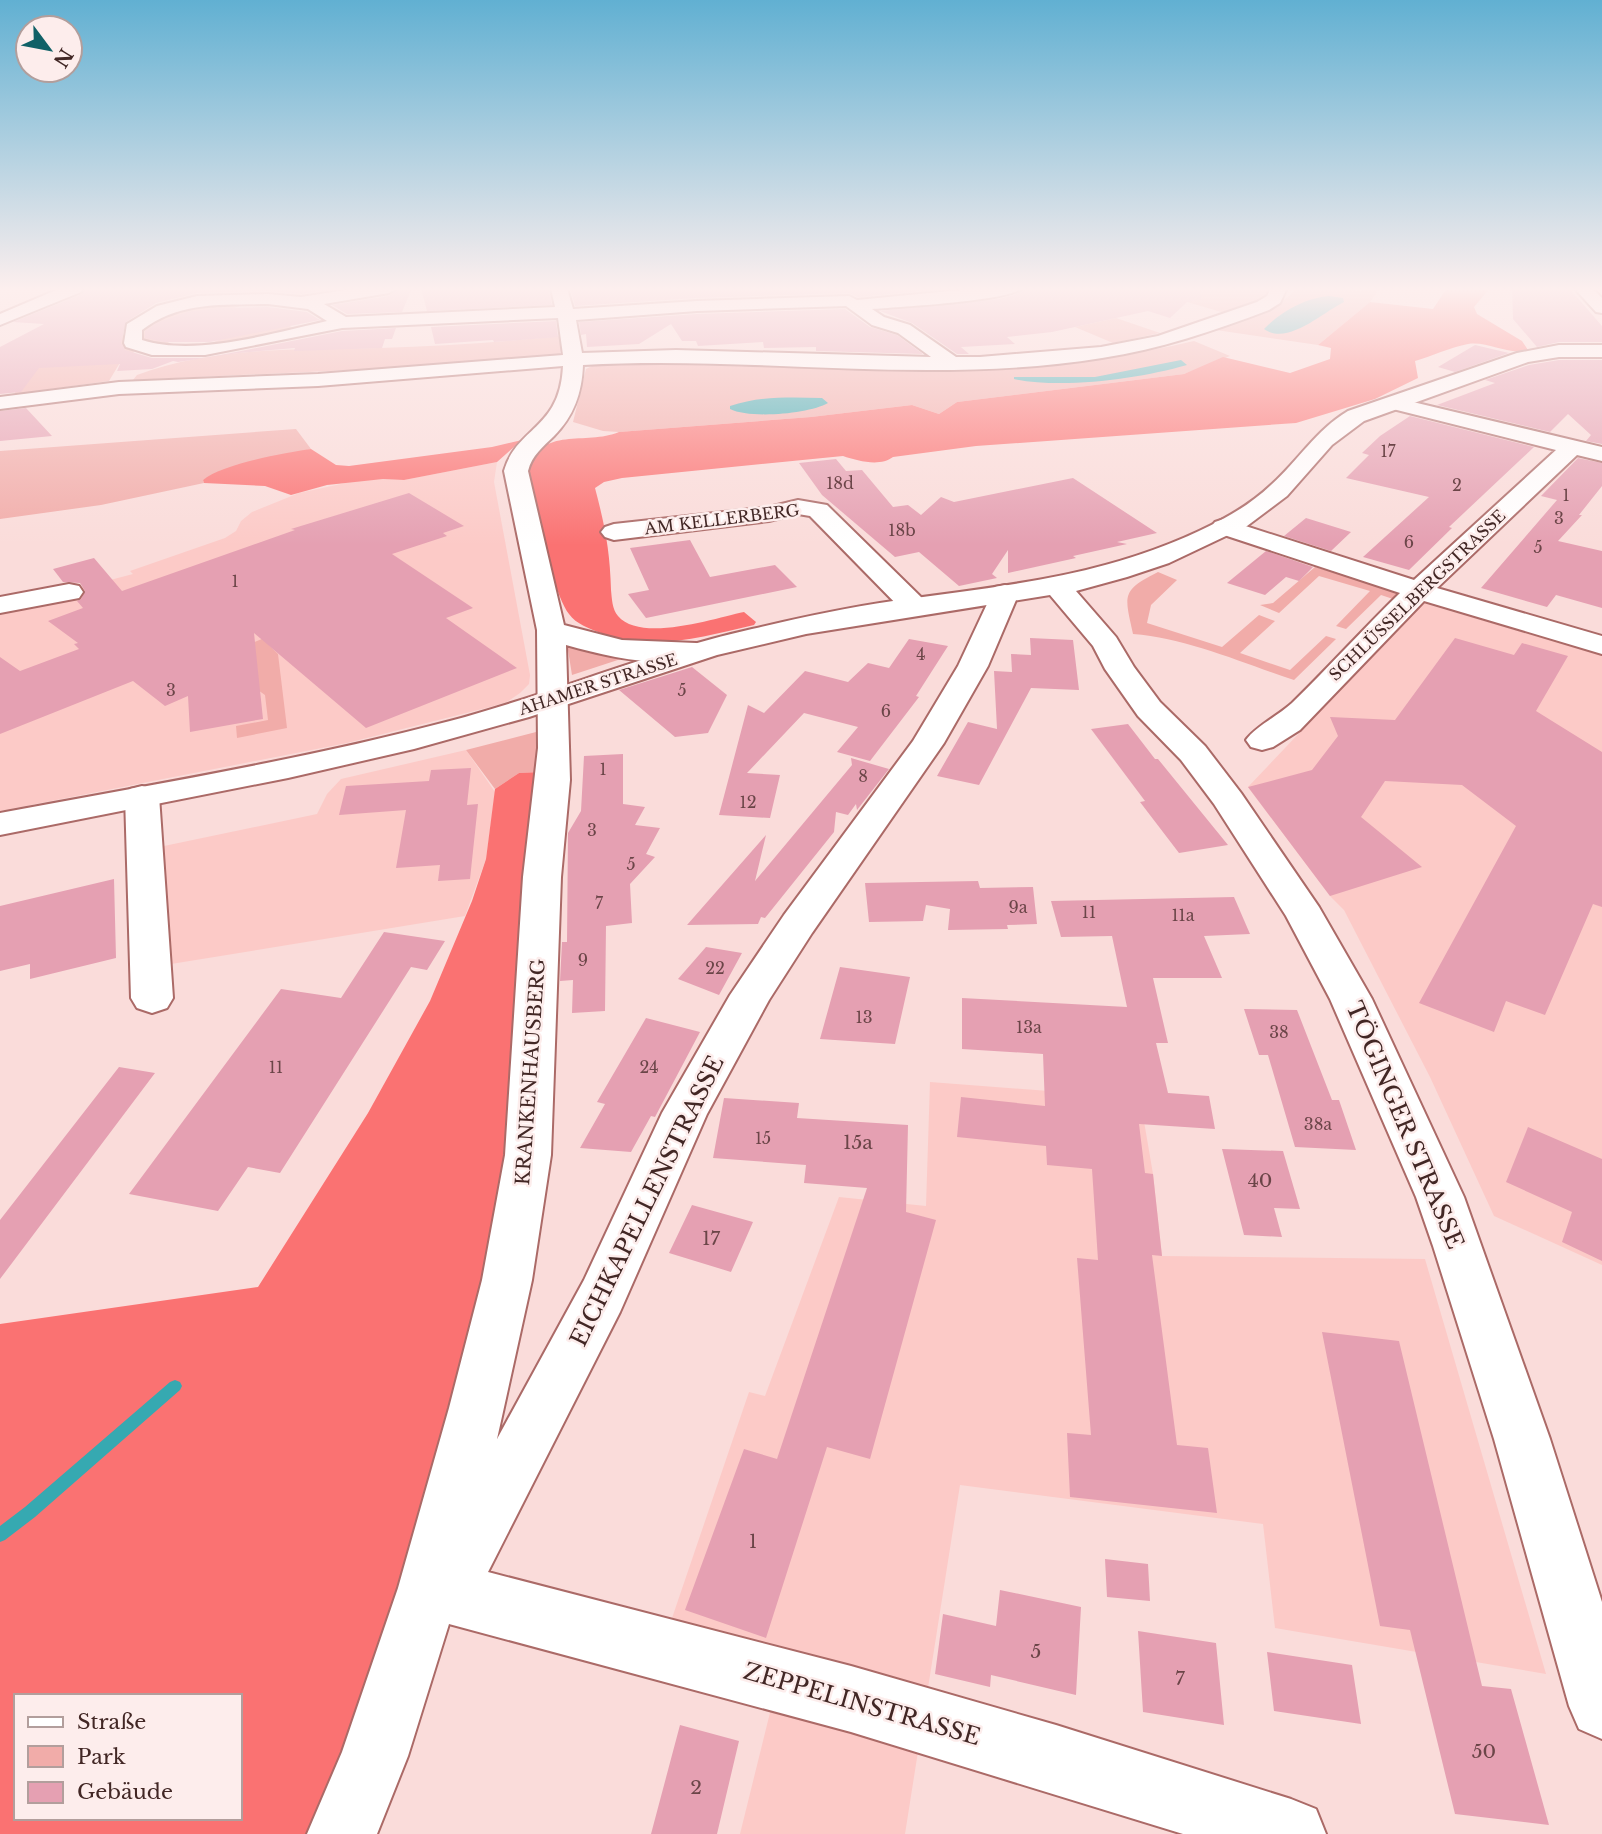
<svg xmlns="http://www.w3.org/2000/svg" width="1602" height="1834" font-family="'Libre Baskerville',serif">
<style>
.built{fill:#fccac7}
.green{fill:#f1aca9}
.forest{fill:#fa7272;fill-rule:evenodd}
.water{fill:#36a9b1}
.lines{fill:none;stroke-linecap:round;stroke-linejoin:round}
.stream{fill:#36a9b1;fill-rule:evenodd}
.building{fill:#e5a0b2}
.street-casing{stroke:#ab6a67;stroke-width:4}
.secondary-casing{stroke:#ab6a67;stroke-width:4}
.street{fill:#fff;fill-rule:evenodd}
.secondary{fill:#fff;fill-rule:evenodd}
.labels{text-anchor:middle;stroke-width:5;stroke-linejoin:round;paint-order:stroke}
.number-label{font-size:16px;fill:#6b4548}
.far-street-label{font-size:16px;fill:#422725;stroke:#fdedec}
.street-label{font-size:19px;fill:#422725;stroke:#fdedec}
.near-number-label{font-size:19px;fill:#6b4548}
.near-street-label{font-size:23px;fill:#422725;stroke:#fdedec}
</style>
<rect width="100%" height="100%" fill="#fadcda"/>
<path class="built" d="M497,462L494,482L530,675L529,684L520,693L507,702L490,707L347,743L0,811V609L133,574L130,571L225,538L236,531L241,521L252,512L299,493L355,481L383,479L404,480Z
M1423,603L1602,655V1265L1494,1216L1430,1077L1344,910L1330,896L1248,787Z
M466,750L495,792L486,859L465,916L165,965L164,846L317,814L327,794L341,779Z
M930,1082L1140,1098L1153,1174L1162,1256L1425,1259L1546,1674L1275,1628L1263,1524L960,1485L905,1834H740L784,1656L670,1624L749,1392L765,1396L839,1197L926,1206Z"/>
<path class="green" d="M1098,288H1273V293L1264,301L1228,314L1184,301L1149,311L1085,293Z
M1298,288L1361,291L1362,288H1380L1370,302L1318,345L1216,330C1246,319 1275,311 1298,288Z
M250,302L159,337L170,340L167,345L203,346L296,311L302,312L286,324L295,329L227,345L174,349L140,342L139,332C163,301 215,304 250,302Z
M1116,318L1160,333L1113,343L1075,327Z
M122,333L134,352L127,361H121L109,381L15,394V383L0,366Z
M562,336L560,356L416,367L133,380L137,375C214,346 299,350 380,348C441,346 502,342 562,336Z
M1194,341L1230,356L1184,374L957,402L939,414L912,405L811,417L619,432L603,431L573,422L586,369L598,363L637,361L636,364C824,365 1010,384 1194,341Z
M296,429L311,449L220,471L203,480L204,483L101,505L0,519V451Z
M1315,567L1402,593L1396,600L1381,595L1346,629L1336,626L1370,591L1319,576L1279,613L1260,605L1273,603Z
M1158,572L1177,580L1151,605L1147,623L1222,647L1259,615L1275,621L1240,653L1290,670L1326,636L1336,639L1294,680C1242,663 1187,638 1133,634C1125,596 1120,591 1158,572Z
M269,636V645L278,654L287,728L237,738L236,726L268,720L265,695L214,659Z
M567,644L630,656L572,675Z
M536,732H539L540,772L519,773L495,789L466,750Z"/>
<path class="forest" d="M1447,288H1490L1474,307L1477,314L1522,341L1528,350C1508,356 1489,341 1468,344C1451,347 1432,356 1415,361L1418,378L1375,399L1296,423L976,446L893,457C880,467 858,461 843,456L622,478L604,482L595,488C605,526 610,551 611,590C612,599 612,609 618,616C641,643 715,618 744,612L756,622L754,625C702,637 653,652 601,633C590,629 576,624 569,614C552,592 532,499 529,470C540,425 586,446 619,432L811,417L912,405L939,414L957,402L1184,374L1223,357L1290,373L1330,359L1331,348L1318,345L1370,302L1433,309Z
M522,440L497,462L404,480L383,479L327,485L291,495L265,486L204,483L203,480C222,464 284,453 311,449L336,465L349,466L492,447Z
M540,772L500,1207L447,1423L362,1714L310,1834H0V1324L258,1287L368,1113L430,1001L472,901L486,859L495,789L519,773ZM16,1696H240V1818H16Z"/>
<path class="water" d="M1329,296L1343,298L1344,302C1323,312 1288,346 1264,329C1280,312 1305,298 1329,296Z
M1181,360L1187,365C1138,379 1063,389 1014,379V377H1095Z
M822,398L828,403C809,414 750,419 730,409V406C760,396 791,397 822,398Z"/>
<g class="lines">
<path class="stream" d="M175,1380L180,1382L182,1386L180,1390L35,1517L5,1540L0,1542V1526L25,1507L170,1382Z"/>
</g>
<path class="building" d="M86,288H342L301,294L268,291L197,293L156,303L126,322L121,343L125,350L152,358H206L342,331L396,328L392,339H385L382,348L294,351L295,348L238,353L178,362L173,361L152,369L117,371L120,364L39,368L21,392L0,394V347L44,324L13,322L82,294Z
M399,288H412L402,312L347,314L332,305L389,296Z
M421,288H549L552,305L427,311Z
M570,288H954L858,297L849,293L697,298L575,306Z
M1024,288H1202L1201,299L1187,302L1170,318L1148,311L1052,332L1007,337L1015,344L961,347L969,354H957L912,323L880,311L998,299L1015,295Z
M1512,288H1569L1602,326V342H1559L1537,347L1513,319Z
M268,307L307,312L320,320L210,342H164L145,338V331L157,323L187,312L218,308Z
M845,309L870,327L897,335L923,354L816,351V347L764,348L763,342L698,346L696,341H682L671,324L639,344L587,347L586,334L581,335L579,322L697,314Z
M556,321L558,337L494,342L493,340L435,344L431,327Z
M1475,345L1509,353L1455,372L1438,367Z
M1559,360H1602V444L1586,441L1591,435L1568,414L1550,432L1437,405L1495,383L1485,380L1529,365Z
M26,408L52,436L0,441V411Z
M1410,416L1534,447L1449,527L1452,528L1409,570L1363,557L1429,497L1346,478L1369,455L1362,453L1380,436Z
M1578,458L1602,463V486L1579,515H1582L1558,541L1602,551V608L1556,595L1547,607L1481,588L1557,500L1541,496Z
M836,459L846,471L862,470L893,507L908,505L921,515L941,497L954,502L1073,478L1157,533L1117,542L1127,544L1073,556L1076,558L1008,573V550L992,574L997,578L959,586L919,552L895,557L822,495L799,463Z
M409,493L464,526L443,533L447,536L392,554L473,608L446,618L517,668L366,728L254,633L263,719L190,732L188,696L165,706L133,681L0,734V657L20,671L79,649L74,644L78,643L48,621L83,608L77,601L81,599L85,591L80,583L63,582L53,569L94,558L122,591L295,530L291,529Z
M1306,518L1351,532L1331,551L1284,536Z
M690,540L710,577L775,565L797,587L646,618L628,594L649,590L630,548Z
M1266,551L1313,567L1299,581L1286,577L1265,595L1227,583Z
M1030,638L1073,640L1079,690L1031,688L979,785L937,776L968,722L997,729L994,671L1012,672L1011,654L1031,655Z
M1455,638L1514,655L1522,643L1568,656L1536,711L1602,752V907L1593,904L1545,1015L1506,1001L1494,1032L1419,1003L1516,826L1462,785L1385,781L1361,817L1422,867L1330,896L1248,787L1312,770L1338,736L1330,717L1395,720Z
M909,639L948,646L916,696L919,697L870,761L837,752L858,727L804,713L747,773L780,775L770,818L719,815L748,705L764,713L805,671L848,682L868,663L889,668Z
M692,667L727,695L708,733L675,737L619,690Z
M1128,724L1155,759H1158L1228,845L1179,853L1140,802L1145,801L1091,729Z
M623,754V804L645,807L635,825L660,828L646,854L655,857L630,884L632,923L606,926L605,1011L572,1013L573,980L560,981L562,942H567L568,833L581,811L584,756Z
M851,758L889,769L857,810L856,804L848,815L836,812L834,832L765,918L761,917L758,924L687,925L766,835L755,881L852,765Z
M471,768L467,805L478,804L470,879L438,881L440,865L396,868L406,810L339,815L346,786L429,781L431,770Z
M114,879L116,958L30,979V964L0,971V906Z
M978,881L980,888L1033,887L1037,924L1007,925L1008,929L948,930L950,909L926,905L923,921L869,922L865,883Z
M1234,897L1250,934L1204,936L1222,978H1153L1168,1043H1156L1168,1093L1209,1096L1215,1129L1139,1124L1145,1173L1153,1174L1162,1256L1152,1255L1177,1445L1208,1448L1217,1513L1070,1497L1067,1433L1091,1435L1077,1258L1098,1260L1092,1169L1047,1165L1046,1146L957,1137L961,1097L1045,1106L1043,1054L962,1049V998L1127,1007L1112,936L1061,937L1051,901Z
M384,932L445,941L427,970L411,967L280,1173L248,1167L218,1211L129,1194L281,989L341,998Z
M706,947L742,953L719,995L678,979Z
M840,967L910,977L895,1044L820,1039Z
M1244,1009L1297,1010L1332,1100H1339L1356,1150L1295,1147L1268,1055H1259Z
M646,1018L700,1032L655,1117L651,1116L631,1152L580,1148L605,1104L597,1102Z
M119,1067L155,1073L0,1279V1220Z
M724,1098L799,1103L797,1118L908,1125L906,1212L936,1220L870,1459L827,1447L766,1638L685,1610L744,1449L777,1459L867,1188L804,1183L806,1165L713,1158Z
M1528,1127L1602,1159V1261L1562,1242L1572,1212L1506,1182Z
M1222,1149L1283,1151L1300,1209L1274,1208L1282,1237L1244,1235Z
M692,1205L753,1222L731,1272L669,1253Z
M1322,1332L1399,1341L1482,1686L1511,1689L1549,1825L1455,1814L1410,1630L1380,1626Z
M1105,1559L1148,1564L1150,1601L1107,1597Z
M1000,1590L1081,1607L1076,1695L991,1675L990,1687L935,1674L943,1614L996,1626Z
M1138,1631L1216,1643L1224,1725L1143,1712Z
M1267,1652L1352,1665L1361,1724L1274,1711Z
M680,1725L739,1741L717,1834H651Z"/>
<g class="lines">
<g class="street-casing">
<path id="street" d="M61,288H83L81,292L0,325V314Z
M358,288H397L389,293L324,304L346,317L555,307L551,288H567L573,309L697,301L849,296L857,300L981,288H1022C1011,301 896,307 872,309L884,317L910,325L956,357H980L1101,347L1158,336L1257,302L1267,296L1271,288H1287L1280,303L1269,310C1214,331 1160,349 1102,358C930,386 755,355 583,365C582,393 574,416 554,436C543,447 532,455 528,471L564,625L622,640L696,643L706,646L711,652L706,658C663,669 608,657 566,645L570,780L561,877L551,1155L532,1280L497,1439L584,1280L662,1113L730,995L784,915L913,741L958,666L995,587L1005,585L1015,587L1019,593L988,666L944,743L812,933L769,1000L707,1114L620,1312L488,1572L851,1666L1056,1725L1291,1799L1316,1809L1326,1834H1183L851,1732L449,1624L408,1756L377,1834H307L342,1752L398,1588L449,1408L482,1280L505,1155L523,877L538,748L537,630L504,471C517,426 560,430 563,366L318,386L119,394L0,409V397L119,382L318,374L563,355L558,318L342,328L205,355H152L126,347L124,343L127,324L157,306L197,296L268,294L301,297ZM268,304L308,309L327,321C273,333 196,357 142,340V330C179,301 223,305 268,304ZM846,306L872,325L898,333L931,357L676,350L582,353L576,320L697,311Z
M1574,288H1592L1602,298V313L1596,312Z
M1392,397L1602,447V461L1577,455L1437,588L1602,636V654L1424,601L1300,730L1273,747L1262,750L1251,747L1246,740C1255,727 1279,715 1292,703C1329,667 1363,629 1400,593L1215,532L1211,527L1215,522L1224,519L1233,522L1414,580L1556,450L1385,407L1382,403L1385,399Z
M798,500L827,505L925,601L929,607L925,613L915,615L905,613L810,516L798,514L769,521L614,540L605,537L601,532L605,527L614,524L769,507Z
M69,584L79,586L83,592L79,598L0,613V597Z
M142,786L154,789L159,796L173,998L167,1008L152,1013L137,1008L131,998L125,796L130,789Z"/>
</g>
<g class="secondary-casing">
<path id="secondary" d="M1559,345H1602V357H1559L1528,362L1364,421L1332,445L1287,496L1247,526L1169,563L1127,577L1076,591L1116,637L1134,667L1160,702L1205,746L1241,793L1319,907L1372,999L1464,1197L1550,1439L1602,1602V1739L1579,1729L1569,1706L1494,1439L1433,1246L1416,1197L1330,999L1286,916L1214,804L1181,760L1138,716L1105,669L1093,646L1050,595L806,634L717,655L529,717L414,749L288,778L0,835V813C150,785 302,760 450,721C552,694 649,652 752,629C799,618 845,608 893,601C1000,586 1099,578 1199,531C1225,519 1250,505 1271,485C1298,461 1316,430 1348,411L1517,353Z"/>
</g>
<use href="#street" class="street"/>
<use href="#secondary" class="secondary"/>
</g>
<linearGradient id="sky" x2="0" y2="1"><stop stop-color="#61b0d2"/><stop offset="0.53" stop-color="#fdefee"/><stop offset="1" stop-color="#fdefee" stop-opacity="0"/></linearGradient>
<rect width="1602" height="545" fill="url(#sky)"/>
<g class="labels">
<g class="number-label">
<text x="1388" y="457">17</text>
<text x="840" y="489">18d</text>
<text x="1457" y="491">2</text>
<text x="1566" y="501">1</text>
<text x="1559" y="524">3</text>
<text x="902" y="536">18b</text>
<text x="1409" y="548">6</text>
<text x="1538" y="553">5</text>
<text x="235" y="587">1</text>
<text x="921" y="660">4</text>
<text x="171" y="696">3</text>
<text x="682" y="696">5</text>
<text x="886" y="717">6</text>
<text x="603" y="775">1</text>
<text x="863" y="782">8</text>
<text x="748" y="808">12</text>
<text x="592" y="836">3</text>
<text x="631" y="870">5</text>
<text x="599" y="909">7</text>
<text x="1018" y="913">9a</text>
<text x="1089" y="918">11</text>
<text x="1183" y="921">11a</text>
<text x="583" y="966">9</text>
<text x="715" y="974">22</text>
<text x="864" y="1023">13</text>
<text x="1029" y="1033">13a</text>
<text x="1279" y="1038">38</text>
<text x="276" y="1073">11</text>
<text x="649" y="1073">24</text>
<text x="1318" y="1130">38a</text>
<text x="763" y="1144">15</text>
</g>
<g class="far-street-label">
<text transform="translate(722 519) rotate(-7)" y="6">AM KELLERBERG</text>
<text transform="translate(1417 595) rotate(-44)" y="6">SCHLÜSSELBERGSTRASSE</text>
<text transform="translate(598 684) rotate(-18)" y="6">AHAMER STRASSE</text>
</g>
<g class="street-label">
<text transform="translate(530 1072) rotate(-86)" y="7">KRANKENHAUSBERG</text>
</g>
<g class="near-number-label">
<text x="858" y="1149">15a</text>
<text x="1260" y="1187">40</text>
<text x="711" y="1245">17</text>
<text x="753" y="1548">1</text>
<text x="1036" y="1658">5</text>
<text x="1180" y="1685">7</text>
<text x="1484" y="1758">50</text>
<text x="696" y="1794">2</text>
</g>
<g class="near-street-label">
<text transform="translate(1405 1125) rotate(67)" y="8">TÖGINGER STRASSE</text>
<text transform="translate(647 1201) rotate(-64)" y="8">EICHKAPELLENSTRASSE</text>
<text transform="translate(862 1704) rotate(16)" y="8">ZEPPELINSTRASSE</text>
</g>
</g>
<rect x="14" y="1694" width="228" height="126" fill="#fdedec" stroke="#b29e9c" stroke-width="2"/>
<rect x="28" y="1717" width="35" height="10" fill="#ffffff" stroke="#b29e9c" stroke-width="2"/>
<text x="77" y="1729" font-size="21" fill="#422725">Straße</text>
<rect x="28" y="1746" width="35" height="21" fill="#f1aca9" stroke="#b29e9c" stroke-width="2"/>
<text x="77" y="1764" font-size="21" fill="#422725">Park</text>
<rect x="28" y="1782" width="35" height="21" fill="#e5a0b2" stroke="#b29e9c" stroke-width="2"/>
<text x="77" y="1799" font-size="21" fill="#422725">Gebäude</text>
<g transform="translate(49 49) rotate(122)"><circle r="33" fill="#fdedec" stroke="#b29e9c" stroke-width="2"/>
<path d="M0-5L12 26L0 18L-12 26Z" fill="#116167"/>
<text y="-10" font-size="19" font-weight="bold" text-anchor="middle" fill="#422725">N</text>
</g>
</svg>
